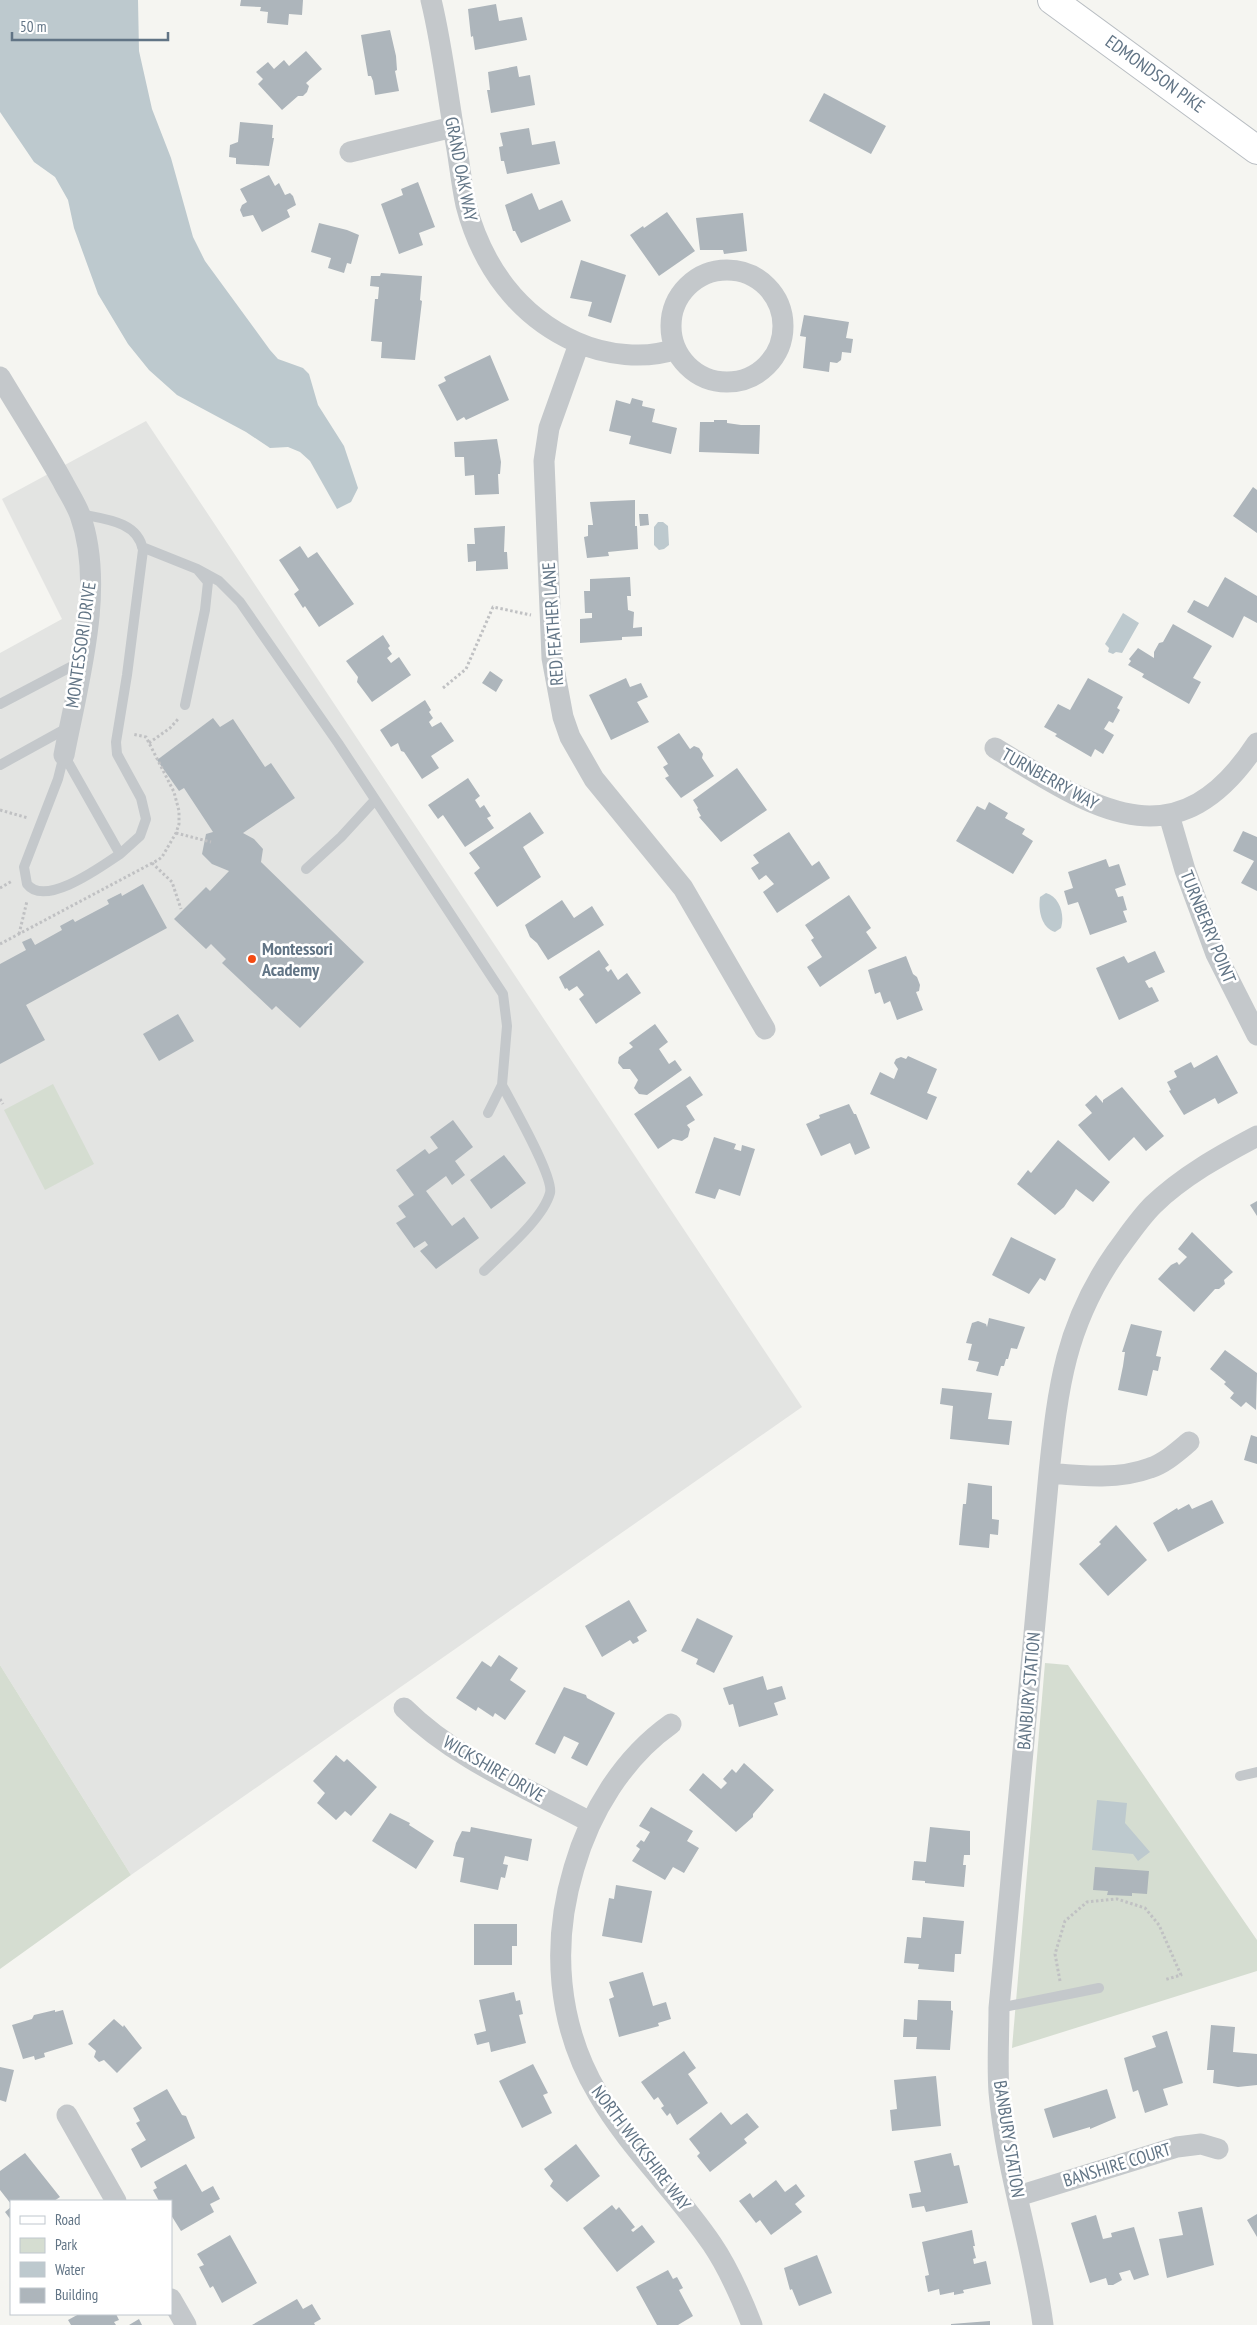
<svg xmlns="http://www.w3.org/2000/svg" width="1257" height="2325" font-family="'PT Sans Narrow',sans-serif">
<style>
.built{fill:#e3e4e2}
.green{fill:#d5ddd1}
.water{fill:#bdc9ce}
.building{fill:#adb5bb}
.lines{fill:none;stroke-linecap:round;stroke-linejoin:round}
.secondary-casing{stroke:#b8bdc2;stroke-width:30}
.path{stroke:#c0c1c3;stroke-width:3;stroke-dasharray:2.5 2.5;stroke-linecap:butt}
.service{stroke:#c4c8cb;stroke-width:10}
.minor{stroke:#c4c8cb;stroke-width:21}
.secondary{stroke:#fff;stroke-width:28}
.poi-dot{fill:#f44a12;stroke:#fff;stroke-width:2}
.labels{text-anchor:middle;stroke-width:5;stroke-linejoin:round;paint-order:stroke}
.street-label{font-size:18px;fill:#617485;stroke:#fff}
.poi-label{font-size:18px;font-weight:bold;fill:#617485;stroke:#fff;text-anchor:start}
</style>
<rect width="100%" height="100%" fill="#f5f5f1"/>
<path class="built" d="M146,421L802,1407L131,1875L0,1665V653L62,619L2,499Z"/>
<path class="green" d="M53,1084L94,1164L45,1190L4,1110Z
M1045,1663L1068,1665L1257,1940V1971L1012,2048Z
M0,1665L131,1875L0,1969Z"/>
<path class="water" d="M0,0H138L139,51L152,109L171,158L193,237L205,261L270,350L278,359L303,368L309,374L318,405L344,446L358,488L351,502L337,509L310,461L300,452L288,447L270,448L246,432L177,395L149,370L128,344L98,294L74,228L68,200L55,177L34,162L0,112Z
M658,522H663L668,526L669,545L664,549L659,550L654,545V527Z
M1123,613L1139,623L1122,653L1116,652L1113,654L1108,652L1109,648L1105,644Z
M1046,893C1060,897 1065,915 1061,928L1055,932C1041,928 1038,909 1040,897Z
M1097,1800L1127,1803L1125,1823L1150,1852L1138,1861L1133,1854L1092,1850Z"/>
<path class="building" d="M241,0H303L302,15L289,14L288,25L267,23L268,12L260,11L261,7L240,6Z
M496,4L499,21L522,17L527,40L475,50L473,36L471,37L468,9Z
M390,30L396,56L397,70L395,71L399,91L375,95L373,81L371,76H368L361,35Z
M306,51L322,69L306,83L309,86L307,92L303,96H298L282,110L258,84L263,79L256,72L268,62L274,69L284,60L289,66Z
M517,66L519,77L530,75L535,105L491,113L487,90H490L488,72Z
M824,93L886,126L871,154L809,121Z
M240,122L273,125L272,138H274L269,166L236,164V158L229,157L230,145L238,142Z
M529,128L532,145L555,141L560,164L507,174L504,161H501L499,147L503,146L500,133Z
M269,175L275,186L279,183L285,195L290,193L293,196L296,205L287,210L290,217L262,232L253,215L243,217L240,210L242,205L247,202L240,189Z
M418,182L435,227L419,233L423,245L399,254L381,204L403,195L401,189Z
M532,193L539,210L562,200L571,221L521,243L515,231H513L505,205Z
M667,212L695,251L659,276L630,235L643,226L644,228Z
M743,213L747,251L724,254L723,250H700L696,218Z
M319,223L347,230L359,235L351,264L347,263L344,273L328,268L331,258L311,252Z
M581,260L626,275L611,323L588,316L592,302L570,298Z
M381,273L422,276L420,300L422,301L415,360L381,358L382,342L371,341L375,299H378L379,287L370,286L371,276H380Z
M804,315L849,322L846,338L853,339L851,353L842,352L841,360L837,363L830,362L829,372L803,368L806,337L800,336Z
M490,355L509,400L466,420L464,417L457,421L438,385L446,381L444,377Z
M632,398L643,401L642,406L655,409L652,422L677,428L671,454L629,444L631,436L609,431L616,400L630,404Z
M714,420H727V423L741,425H760L759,454L699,452L700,422H714Z
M497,439L501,462L500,474H498L499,494L475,495L474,475L465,476L464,457H455L454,442Z
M1253,487L1257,490V533L1233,516Z
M635,500V526H637L638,549L608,552L609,556L587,558L584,537L588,536V525H593L590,502Z
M639,514H648L649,525L640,526Z
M505,526L504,552H507L508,569L476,571V561L468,562L467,544H475L474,528Z
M300,546L308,558L317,552L354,604L319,627L305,606L303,608L294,594L299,590L279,560Z
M630,577L631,596H627L628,610L634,612L633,628L642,627V636L622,637V640L580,643V619L592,618V613H585L584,591H590V579Z
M1225,577L1257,596V623L1244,616L1233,638L1187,612L1194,600L1208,607Z
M1173,624L1212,646L1193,678L1201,682L1189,704L1142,677L1144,674L1128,665L1131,661L1129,659L1138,648L1154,658V652L1159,643L1163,642Z
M383,635L390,646L388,648L392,654L387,658L391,663L399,657L411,675L372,702L357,682L358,677L346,661Z
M490,671L503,680L496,692L482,683Z
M626,678L630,687L641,683L648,697L637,702L649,722L611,740L589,695Z
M1088,678L1123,697L1117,708L1120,710L1113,723L1109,721L1104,729L1114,735L1103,754L1095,749L1091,757L1055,736L1057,734L1044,727L1058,704L1070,710Z
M425,700L431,710L429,712L433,718L429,722L432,727L441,722L454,741L431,756L439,768L422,779L404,752L401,751L398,743L391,747L380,730Z
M213,718L220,727L233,719L265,767L271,763L295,798L243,833L254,839L263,849L261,862L364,962L300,1028L276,1006L272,1010L222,963L226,959L211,944L206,949L174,919L206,887L210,891L229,871L212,864L202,854L206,834L213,832L184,788L179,791L157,760Z
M679,733L690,749L694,746L699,748L703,754L702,758L714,776L681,798L665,778L669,776L663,767L668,764L657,747Z
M737,768L767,810L721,842L699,817L701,816L697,809L698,808L693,800Z
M468,778L480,796L475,800L480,808L484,805L491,816L487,818L494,828L465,847L443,815L438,819L428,805Z
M989,802L1008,813L1005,818L1025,829L1022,834L1033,841L1013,874L956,841L977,806L985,810Z
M530,812L544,833L523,847L541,877L497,907L474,873L480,868L469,853Z
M1243,831L1257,837V891L1241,883L1254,861L1233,851Z
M789,832L812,866L819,861L830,878L777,913L763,892L774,884L766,875L759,880L751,868L759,863L753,855Z
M1106,859L1109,867L1119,864L1126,885L1115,889L1118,897L1123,896L1127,910L1123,911L1127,922L1090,935L1078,902L1068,905L1064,891L1073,888L1068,872Z
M143,884L167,928L26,1005L45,1040L0,1064V964L26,950L22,942L31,938L35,945L62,930L60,926L73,919L75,922L109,904L107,900L121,893L122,896Z
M849,895L871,928L866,932L877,948L820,987L807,967L822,957L811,940L814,938L805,925Z
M562,900L574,918L592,906L604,925L548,960L537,943L530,937L525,925Z
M599,950L609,965L605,968L608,972L611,969L618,980L627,973L641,993L596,1024L579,999L584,995L577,986L569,991L567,988L565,989L559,977Z
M1155,951L1165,972L1145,981L1149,988L1152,987L1159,1001L1119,1020L1096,968L1124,956L1128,963Z
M906,956L913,974L917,977L920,985L919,991L916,992L923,1010L897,1020L890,1001L884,1004L880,992L875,994L868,970Z
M178,1014L194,1041L159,1061L143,1034Z
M655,1024L668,1042L659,1049L669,1064L675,1060L682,1070L647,1095L639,1094L634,1088L638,1080L630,1069H623L618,1063L619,1057L633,1047L629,1043Z
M1217,1055L1238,1093L1218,1104L1215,1098L1184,1115L1169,1091L1171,1090L1167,1082L1177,1077L1174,1071L1191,1062L1194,1068Z
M908,1056L937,1069L927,1093L937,1097L927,1120L870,1094L880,1072L894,1079L898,1069L894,1063L896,1059L901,1057L906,1059Z
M690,1076L703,1095L686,1106L695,1120L687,1125L690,1129L688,1137L682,1141L673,1139L658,1149L634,1114Z
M1122,1087L1164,1136L1146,1151L1134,1137L1109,1161L1078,1125L1092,1113L1085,1105L1096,1095L1103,1103V1100Z
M849,1104L854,1114H856L870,1148L855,1155L850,1143L821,1156L806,1124L820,1118L819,1115Z
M453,1120L473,1147L455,1161L465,1175L452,1185L446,1176L426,1191L452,1226L464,1217L479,1238L436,1269L420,1251L428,1245L425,1241L414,1248L396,1223L406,1217L398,1206L414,1195L396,1170L425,1149L429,1154L438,1148L430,1137Z
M714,1137L736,1144L734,1149L741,1151L742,1145L755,1149L740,1196L719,1189L715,1199L695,1193Z
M1058,1140L1110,1182L1093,1202L1076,1189L1064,1207L1055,1215L1017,1184L1028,1170L1031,1173Z
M504,1155L526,1183L491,1209L470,1180Z
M1257,1201V1216L1250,1205Z
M1192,1232L1233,1272L1224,1280L1225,1284L1219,1289H1215L1194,1312L1158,1279L1171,1265L1177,1262L1179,1265L1187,1257L1178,1249Z
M1011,1237L1056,1259L1045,1281L1040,1278L1029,1294L992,1275Z
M989,1318L1025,1327L1017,1349L1011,1348L1008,1359H1006L1004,1366H1001L998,1376L976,1371L979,1362L968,1360L972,1344L966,1343L972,1323L978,1321L986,1324L987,1327Z
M1131,1324L1162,1331L1156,1356L1161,1357L1158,1371L1153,1370L1147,1396L1118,1390L1123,1366L1125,1352H1122Z
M1225,1350L1257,1373L1256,1410L1246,1402L1241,1407L1230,1398L1234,1393L1224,1384L1226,1382L1210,1369Z
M942,1388L992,1393L988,1419L1012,1421L1009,1445L950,1439L953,1406L940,1404Z
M1251,1435L1257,1437V1464L1244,1460Z
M968,1483L992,1486V1519L999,1520L998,1535L990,1534L989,1548L959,1545L963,1504H966Z
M1212,1500L1224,1523L1168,1552L1153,1523L1177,1508L1178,1510L1189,1504L1192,1509Z
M1116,1525L1147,1560L1108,1596L1079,1564L1101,1544L1099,1542Z
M629,1600L647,1631L637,1637L639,1641L633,1644L630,1640L602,1657L585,1626Z
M697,1618L733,1636L714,1673L696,1664L698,1659L681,1651Z
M499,1655L518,1668L510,1680L526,1691L505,1720L495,1713L493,1717L478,1707L476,1711L456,1698L482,1661L491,1667Z
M763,1676L767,1690L782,1686L786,1699L774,1703L778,1715L739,1727L733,1704L729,1705L723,1688Z
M564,1687L586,1695L587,1698L615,1713L587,1766L571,1758L579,1743L564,1736L555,1754L535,1744Z
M336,1755L344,1762L347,1759L377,1787L351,1816L345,1811L336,1820L317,1803L325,1793L313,1781Z
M744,1763L774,1790L753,1814V1817L736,1832L689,1790L703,1773L721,1789L727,1783L723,1779L732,1769L736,1773Z
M651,1807L693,1831L687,1841L699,1848L684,1873L673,1867L665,1880L632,1861L640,1849L636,1846L641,1840L644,1842L650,1832L639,1826Z
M390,1813L410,1823L409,1825L434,1841L416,1869L372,1841Z
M471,1827L532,1839L528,1861L505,1856L503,1864L508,1865L505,1878L501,1877L498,1890L460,1882L464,1858L453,1856L456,1843L462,1831L470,1832Z
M930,1827L970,1831V1855H964L963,1865H966L964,1887L925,1883V1881L912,1880L914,1861L926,1862Z
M1095,1867L1149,1871L1147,1894L1132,1893V1896L1107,1895L1108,1891L1093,1890Z
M616,1885L652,1891L642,1943L602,1936L609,1898L614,1899Z
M923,1917L964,1921L961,1954H955L954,1972L918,1969L919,1964L904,1963L907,1937L921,1938Z
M474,1924H517V1946H512V1965H474Z
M643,1972L653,2006L666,2002L671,2019L658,2023L659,2026L619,2037L609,1999L614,1997L609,1982Z
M514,1992L516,2001L520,2000L523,2014L519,2015L526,2043L491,2052L489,2042L477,2045L474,2034L486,2031L479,2000Z
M918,2000L951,2001V2010L953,2011L950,2050L916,2049L917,2037H903L904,2019L917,2020Z
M55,2010V2012L63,2010L73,2044L44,2053L45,2057L35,2060L34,2056L23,2059L12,2025L32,2019L34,2015Z
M114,2019L123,2027L124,2025L142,2048L117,2073L104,2060L99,2062L94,2057L96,2051L88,2044Z
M1211,2025L1235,2027L1233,2052L1257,2054V2085L1238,2087L1213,2083L1214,2070H1207Z
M1167,2031L1183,2083L1163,2089L1168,2105L1145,2113L1138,2090L1133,2092L1124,2058L1156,2047L1152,2036Z
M684,2051L696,2068L688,2074L708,2103L677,2125L670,2113L667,2116L661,2108L664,2106L658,2097L654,2100L641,2082Z
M533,2064L548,2093L543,2095L552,2113L522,2128L499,2081Z
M0,2067L14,2070L6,2102L0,2100Z
M936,2076L941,2126L892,2131L890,2110L897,2109L894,2080Z
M167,2089L182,2115L186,2116L195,2138L141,2168L131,2149L146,2140L136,2123L140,2121L133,2108Z
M1107,2089L1116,2118L1090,2129V2127L1053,2138L1044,2109Z
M721,2112L731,2125L747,2113L759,2127L744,2139L747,2143L710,2172L697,2156L700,2153L689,2139Z
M576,2144L600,2176L567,2202L550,2186L553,2181L544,2169Z
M25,2153L60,2197L54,2201H11V2204L0,2190V2171Z
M951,2153L954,2166L959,2165L968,2203L926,2212L924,2206L912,2208L909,2194L921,2192L914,2161Z
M186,2164L202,2192L213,2186L220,2199L210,2204L214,2212L181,2231L171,2215V2201H159L153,2190L157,2188L154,2182Z
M776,2180L785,2192L796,2184L805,2196L795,2204L802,2212L771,2235L760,2220L756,2223L739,2201L750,2193L753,2198Z
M612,2205L616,2210L619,2207L635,2227L631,2230L633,2232L642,2225L655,2242L617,2272L583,2228Z
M11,2207V2220L5,2212Z
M1202,2207L1214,2265L1167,2278L1159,2239L1183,2235L1178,2212Z
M1257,2214V2237L1247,2220Z
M1096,2215L1103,2239L1112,2237L1111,2233L1134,2227L1149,2275L1134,2280L1130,2270L1119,2273L1122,2280L1113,2285H1108L1106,2278L1090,2283L1071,2223Z
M972,2230L975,2246H973L976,2258L973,2259L974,2264L986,2261L991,2284L963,2290L964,2293L954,2295V2292L940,2295L939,2289L928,2292L925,2276L929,2275L922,2242Z
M230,2235L257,2283L222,2303L213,2286L210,2288L199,2267L204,2265L197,2254Z
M817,2255L832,2293L799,2306L792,2289L790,2290L784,2268Z
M668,2270L673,2279L677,2277L683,2288L679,2290L693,2316L678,2325H657L636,2287Z
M297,2299L303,2309L312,2304L321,2319L314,2323L315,2325H252Z
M79,2314H116L119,2320L114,2322L116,2325H71L68,2320Z
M139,2319L142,2325H129Z
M990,2321V2325H951V2324Z"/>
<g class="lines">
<g class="secondary-casing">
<path id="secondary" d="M1052,0L1257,150"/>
</g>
<path class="path" d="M443,688L466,669L493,607L531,615
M149,743L170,728L179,718
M0,810L28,818
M176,833L211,842
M152,863L172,882L181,909
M0,888L12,881
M19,934L27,901
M0,944L158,860L162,857L176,833L179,824V811L174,792L146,737L132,734
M0,1099L3,1104
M1060,1981L1055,1954L1065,1921L1087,1902L1117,1899L1145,1908L1159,1925L1181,1975L1164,1980"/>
<path class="service" d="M80,514C104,519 138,521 143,550L127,675L116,742L117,754L141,798L146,819L140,836L120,854
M142,547L197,569L208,582L205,610L185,705
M197,569L219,581L240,602L338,743L503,994L507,1026L502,1085L488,1113
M0,704L82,661
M64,755L120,854C102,866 45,908 27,884L24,867L58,779Z
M0,765L69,727
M306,869L341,837L375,800
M484,1271C503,1252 543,1219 550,1193C554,1177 512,1104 502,1085
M1240,1776L1257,1772
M999,2008L1099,1988"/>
<path class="minor" d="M431,0C443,49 448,100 457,149C460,168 462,187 466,205C482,266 518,316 576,342C605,355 645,360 676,349
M350,152L453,127
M671 326a56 56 0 1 1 112 0a56 56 0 1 1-112 0Z
M579,344L549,428L544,461L552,658L563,717L570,737L594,779L683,888L765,1029
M0,377C21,412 43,446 63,482C68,492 76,504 80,515C106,587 78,682 64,755
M995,748C1093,808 1176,867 1257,743
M1169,815L1185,870L1216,954L1257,1035
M1049,1473C1082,1476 1118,1480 1150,1468C1165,1463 1177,1452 1189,1442
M404,1708C455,1759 527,1788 590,1822
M671,1724C623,1758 590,1812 574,1868C551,1944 557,2025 598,2094C629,2148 677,2192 712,2244C729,2269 741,2297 752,2325
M67,2115L116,2201
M1018,2196L1177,2147L1201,2144L1218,2149
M171,2299L186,2325
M1043,2325C1033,2247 1006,2171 999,2092C997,2064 999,2036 999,2008L1049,1473C1058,1387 1065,1325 1116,1252C1128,1236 1139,1219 1153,1205C1183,1176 1221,1155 1257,1136"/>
<use href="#secondary" class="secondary"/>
</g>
<circle class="poi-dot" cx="252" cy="959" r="5"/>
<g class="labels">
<g class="street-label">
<text transform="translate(1155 74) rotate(36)" y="6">EDMONDSON PIKE</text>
<text transform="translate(461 169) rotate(79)" y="6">GRAND OAK WAY</text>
<text transform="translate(553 624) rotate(-94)" y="6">RED FEATHER LANE</text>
<text transform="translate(81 645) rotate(-82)" y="6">MONTESSORI DRIVE</text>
<text transform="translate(1050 779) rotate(29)" y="6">TURNBERRY WAY</text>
<text transform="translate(1208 927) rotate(68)" y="6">TURNBERRY POINT</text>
<text transform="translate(1029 1691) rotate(-85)" y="6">BANBURY STATION</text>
<text transform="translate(494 1769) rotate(30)" y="6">WICKSHIRE DRIVE</text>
<text transform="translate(1009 2139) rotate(81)" y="6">BANBURY STATION</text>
<text transform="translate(641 2148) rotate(53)" y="6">NORTH WICKSHIRE WAY</text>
<text transform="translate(1117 2165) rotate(-17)" y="6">BANSHIRE COURT</text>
</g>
<g class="poi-label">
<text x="262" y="955">Montessori<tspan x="262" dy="21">Academy</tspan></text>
</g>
</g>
<rect x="10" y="2200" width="162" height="115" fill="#ffffff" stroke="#c0c7ce"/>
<rect x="20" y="2216" width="25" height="8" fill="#ffffff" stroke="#c0c7ce"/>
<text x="55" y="2225" font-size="15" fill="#617485">Road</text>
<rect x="20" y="2238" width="25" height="15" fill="#d5ddd1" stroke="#c0c7ce"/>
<text x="55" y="2250" font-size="15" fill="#617485">Park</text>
<rect x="20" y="2262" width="25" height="15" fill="#bdc9ce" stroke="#c0c7ce"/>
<text x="55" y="2275" font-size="15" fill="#617485">Water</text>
<rect x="20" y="2288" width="25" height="15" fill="#adb5bb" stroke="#c0c7ce"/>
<text x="55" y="2300" font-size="15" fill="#617485">Building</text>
<path d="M12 32v8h156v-8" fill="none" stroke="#617485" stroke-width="2.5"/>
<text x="20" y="32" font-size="15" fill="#617485" stroke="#ffffff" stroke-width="4" paint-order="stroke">50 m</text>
</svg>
